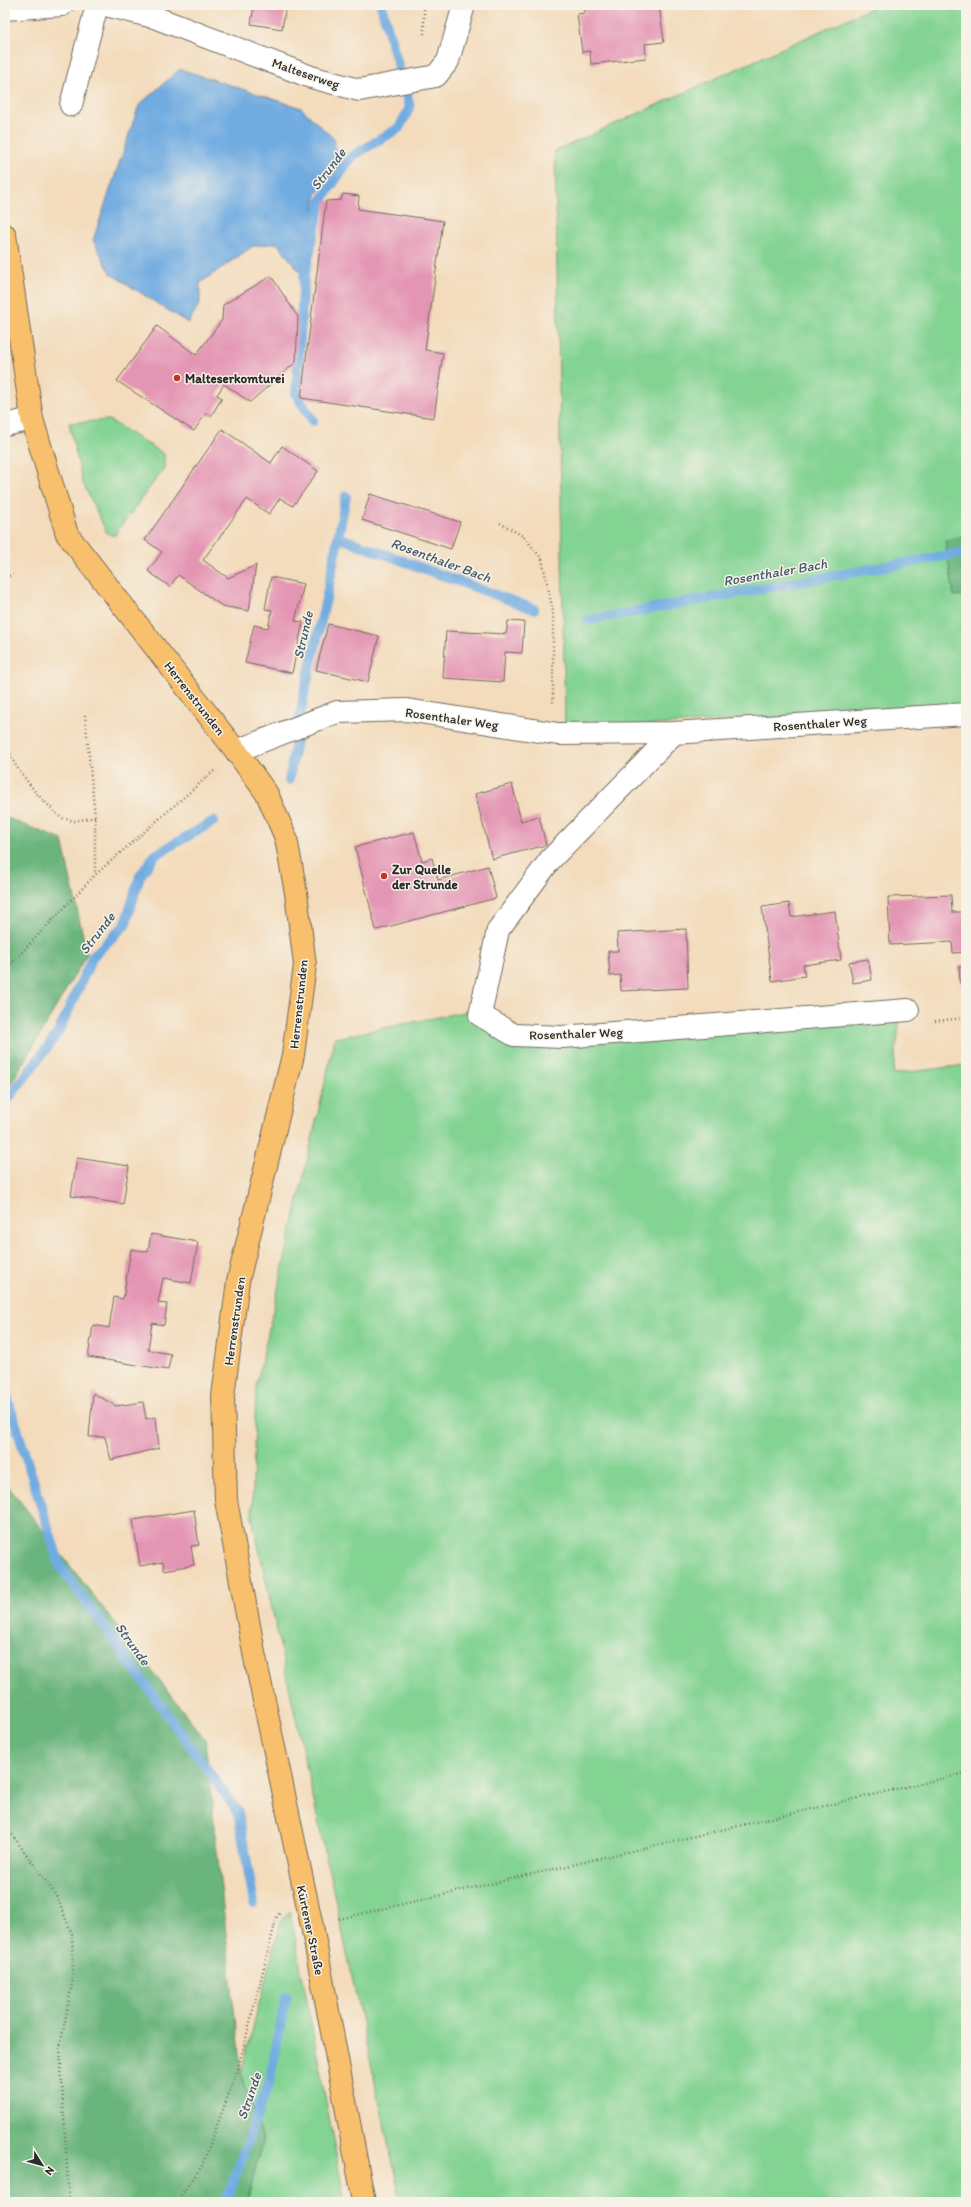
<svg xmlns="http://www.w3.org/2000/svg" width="971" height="2207" font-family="Itim,sans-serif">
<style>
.green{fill:#83d393;stroke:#577f5f}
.forest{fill:#6ab57d;stroke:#4a7054}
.water{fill:#71ace1;stroke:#4e6c86}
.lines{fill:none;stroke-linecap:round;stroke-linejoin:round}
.stream{stroke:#71ace1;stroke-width:10}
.building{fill:#e495b4}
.minor-casing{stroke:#71695d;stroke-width:24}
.major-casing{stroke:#71695d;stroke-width:24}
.path{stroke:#71695d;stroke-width:2.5;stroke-dasharray:1 3;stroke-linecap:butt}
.minor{stroke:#fff;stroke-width:22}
.major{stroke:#f8bf6c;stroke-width:22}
.poi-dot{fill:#c8321e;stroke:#f7f3e8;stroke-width:1.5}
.labels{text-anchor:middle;stroke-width:3;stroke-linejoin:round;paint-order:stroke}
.street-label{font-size:13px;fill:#2b2b2b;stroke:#f7f3e8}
.poi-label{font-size:13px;font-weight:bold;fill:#2b2b2b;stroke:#f7f3e8;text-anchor:start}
.water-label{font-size:14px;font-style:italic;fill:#44586b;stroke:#f7f3e8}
</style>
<rect width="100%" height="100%" fill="#f7f3e8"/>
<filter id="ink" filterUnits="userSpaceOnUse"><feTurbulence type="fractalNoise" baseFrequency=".025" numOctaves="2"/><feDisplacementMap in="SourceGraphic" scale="8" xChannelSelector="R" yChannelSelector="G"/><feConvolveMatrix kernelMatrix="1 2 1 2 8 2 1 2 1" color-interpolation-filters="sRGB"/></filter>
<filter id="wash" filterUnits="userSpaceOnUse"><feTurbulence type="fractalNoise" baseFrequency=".012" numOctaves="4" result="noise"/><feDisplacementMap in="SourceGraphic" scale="16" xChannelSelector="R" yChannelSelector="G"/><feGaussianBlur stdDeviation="0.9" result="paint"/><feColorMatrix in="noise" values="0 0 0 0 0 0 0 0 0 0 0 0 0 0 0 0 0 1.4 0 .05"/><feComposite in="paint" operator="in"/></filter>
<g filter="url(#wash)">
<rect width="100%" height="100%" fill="#f3dbbb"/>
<path class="green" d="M878,5H966V536L945,540L954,596L966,595V707L565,730L555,151Z
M109,420L164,454V468L114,536L107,533L82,481L69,423Z
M473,1010L511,1042L900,1017L893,1074L966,1065V2202H401L252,1517L256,1386L335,1038Z
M290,1912L345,2202H247L263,2138L241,2073L281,1920Z"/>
<path class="forest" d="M966,536V595L954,596L945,540Z
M5,817L62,840L87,954L5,1094Z
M5,1482L205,1739L241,2073L263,2138L247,2202H5Z"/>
<path class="water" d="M180,69L301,108L334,139L340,164L316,194L304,277L277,243L253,246L200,283V303L188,323L111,274L93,240L139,105Z"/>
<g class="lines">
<path class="stream" d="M313,421L296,394L304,277L321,201L351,157L399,128L410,107L381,5
M338,537L534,609
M588,620L966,552
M289,780L304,694L328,590L346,496
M5,1103L58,1033L93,956L125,925L140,876L155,855L214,821
M5,1390L60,1566L238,1812L254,1903
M226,2202L270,2079L286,1996"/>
</g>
<g id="blocks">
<path class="building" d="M254,5H286L282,29L251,24Z
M584,5H659L664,42L645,44L646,58L591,64L590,51L582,52L577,14L585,13Z
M732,5H750V9Z
M343,194L359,196L358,209L443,221L425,350L443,353L434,418L301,398L326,201L341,200Z
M271,276L298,317L296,362L250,402L224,384L217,395L222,398L211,416L206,413L194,431L117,381L157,326L196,355L222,320L223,305Z
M222,429L271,463L282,446L318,471L293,506L280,498L269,514L247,499L203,560L228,578L256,565L249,611L222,606L178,575L170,587L148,571L162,552L145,540Z
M370,494L460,522L451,549L362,520Z
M271,577L304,584L295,621L303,622L292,673L245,663L254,625L268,628L272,610L265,609Z
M508,621L524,622L522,653L505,652L503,682L443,678L446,631L506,634Z
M328,624L379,636L368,682L316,670Z
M512,784L521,821L539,816L546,845L492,859L475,794Z
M414,832L422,861L432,858L438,880L488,866L496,898L376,930L355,847Z
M951,895L952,912H966V952L953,953L952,942L890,945L888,897Z
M789,903L791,917L835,911L841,960L803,965L805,976L772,981L762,907Z
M686,929L688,988L621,991L620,975L610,976L608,951H618L617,933Z
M868,959L872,980L853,983L849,962Z
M959,966H966V982L960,983Z
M77,1158L129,1166L123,1204L71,1196Z
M151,1234L198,1242L191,1283L163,1278L158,1303L167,1304L164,1325L152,1323L148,1350L171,1354L168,1370L88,1357L93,1325L109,1328L114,1297L123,1299L131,1249L148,1252Z
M93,1393L116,1406L143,1402L146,1419L156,1417L159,1448L111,1460L105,1437H89Z
M194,1510L199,1545L191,1546L194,1565L164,1570L163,1562L140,1566L133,1520Z"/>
</g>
</g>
<g filter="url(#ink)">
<use href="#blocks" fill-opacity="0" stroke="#71695d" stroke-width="1"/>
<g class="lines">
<g class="minor-casing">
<path id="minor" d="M106,5L154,17L311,77L359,90L436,76L448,61L464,5
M5,9L62,5
M71,105L97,5
M5,425L32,419
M674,733L550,860L498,930L480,1015L514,1035L562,1037L908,1010
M236,751L337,712L407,710L558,734L674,733L966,714"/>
</g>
<g class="major-casing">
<path id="major" d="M5,235L32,419L67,534L236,751L267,794L286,838L296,893L305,965L293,1055L238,1281L223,1396L226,1500L255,1658L312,1926L364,2202"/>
</g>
<path class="path" d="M424,5V36
M500,523L523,536L542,559L553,612V705
M5,577L13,575
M85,715L95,817V874
M5,743L16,766L36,793L61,818L75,821L95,817
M5,970L95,875L215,770
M5,983L11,963
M935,1021L966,1018
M5,1825L56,1895L72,1934L73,1978L60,2048L69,2202
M339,1919L966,1773
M176,2202L202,2166L238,2069L277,1916L280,1913"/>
<use href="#minor" class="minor"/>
<use href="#major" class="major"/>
</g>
</g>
<g class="poi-dot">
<circle cx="177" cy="378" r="4"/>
<circle cx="384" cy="876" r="4"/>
</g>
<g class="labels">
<g class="street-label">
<text transform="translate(306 73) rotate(19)" y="5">Malteserweg</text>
<text transform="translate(195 698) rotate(52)" y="5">Herrenstrunden</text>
<text transform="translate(452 718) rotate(8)" y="5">Rosenthaler Weg</text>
<text transform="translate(820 723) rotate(-4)" y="5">Rosenthaler Weg</text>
<text transform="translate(298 1004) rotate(-84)" y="5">Herrenstrunden</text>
<text transform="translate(576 1033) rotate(-2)" y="5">Rosenthaler Weg</text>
<text transform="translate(234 1321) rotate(-82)" y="5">Herrenstrunden</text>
<text transform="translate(311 1930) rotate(78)" y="5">Kürtener Straße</text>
</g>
<g class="poi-label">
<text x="185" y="383">Malteserkomturei</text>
<text x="392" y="874">Zur Quelle<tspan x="392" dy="15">der Strunde</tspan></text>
</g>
<g class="water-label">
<text transform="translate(328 169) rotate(-53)" y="5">Strunde</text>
<text transform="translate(441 560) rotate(20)" y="5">Rosenthaler Bach</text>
<text transform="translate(775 572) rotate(-10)" y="5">Rosenthaler Bach</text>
<text transform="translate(303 635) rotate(-77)" y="5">Strunde</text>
<text transform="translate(97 933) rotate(-52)" y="5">Strunde</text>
<text transform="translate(133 1644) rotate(54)" y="5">Strunde</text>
<text transform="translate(249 2096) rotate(-71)" y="5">Strunde</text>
</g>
</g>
<rect width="971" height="2207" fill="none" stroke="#f7f3e8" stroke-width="20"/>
<g transform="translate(42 2165) rotate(127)" stroke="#f7f3e8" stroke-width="3" paint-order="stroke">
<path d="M0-3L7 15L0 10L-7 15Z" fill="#2b2b2b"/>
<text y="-6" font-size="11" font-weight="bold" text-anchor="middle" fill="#2b2b2b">N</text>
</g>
</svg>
